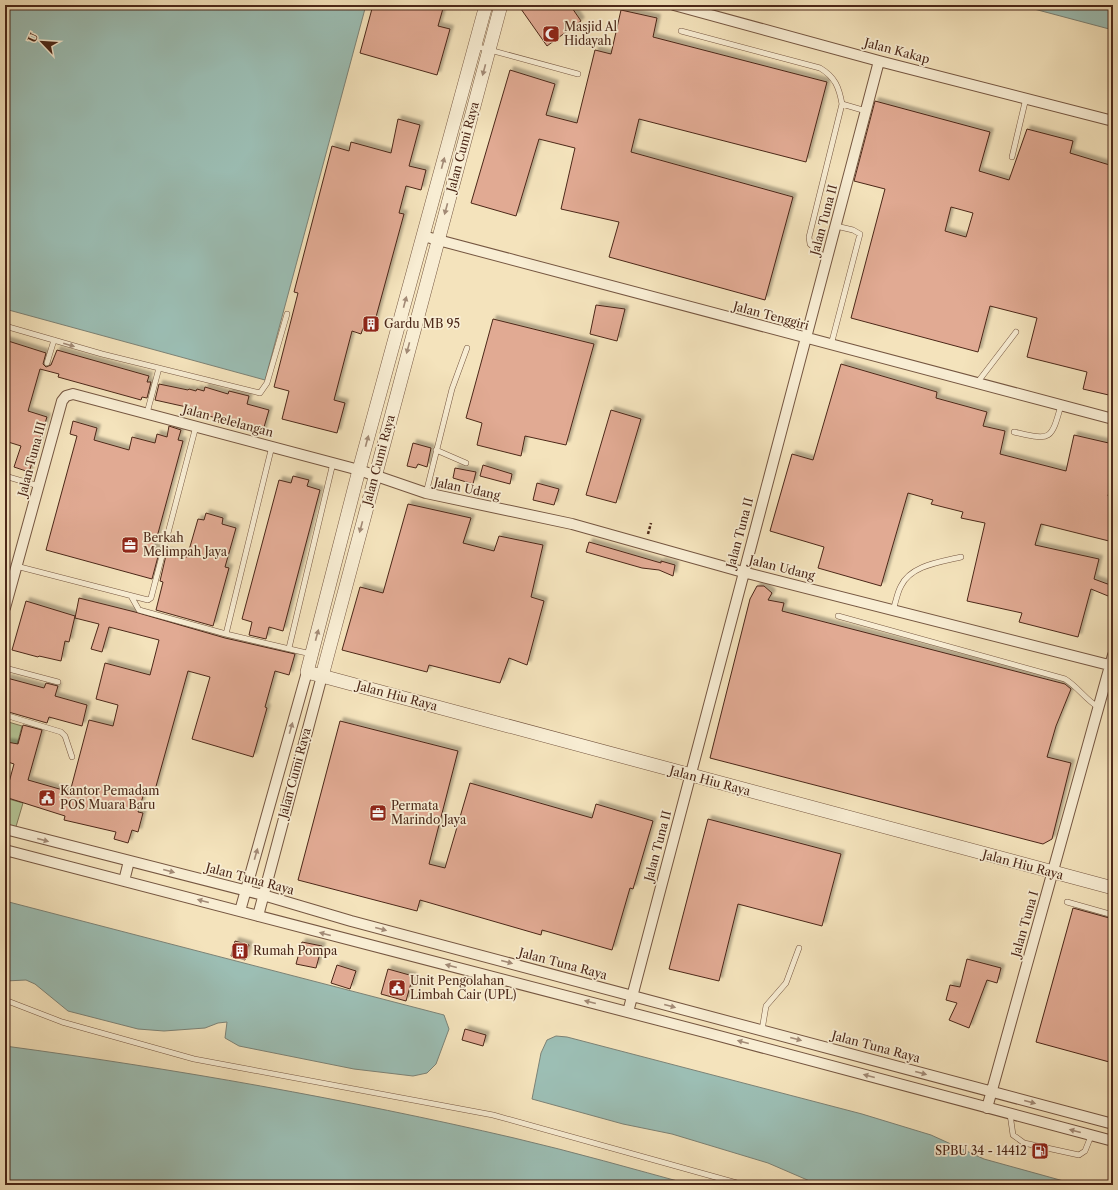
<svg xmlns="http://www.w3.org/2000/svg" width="1118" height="1190" font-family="'Libre Caslon Text',serif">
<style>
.green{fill:#b5c596;stroke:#807657}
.water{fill:#9cbeb4;stroke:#7c8276}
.building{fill:#e1aa93;stroke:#4b2718;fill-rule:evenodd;filter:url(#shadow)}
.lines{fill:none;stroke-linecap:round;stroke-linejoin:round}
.service-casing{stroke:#755641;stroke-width:6}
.minor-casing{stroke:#755641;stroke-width:12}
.tertiary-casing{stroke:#755641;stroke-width:14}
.path{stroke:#4b2718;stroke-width:2.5;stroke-dasharray:3 2;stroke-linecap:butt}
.service{stroke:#f8edd3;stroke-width:5}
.minor{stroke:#f8edd3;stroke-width:10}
.tertiary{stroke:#f8edd3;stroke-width:13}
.oneway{fill:#a28a76}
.labels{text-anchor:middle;stroke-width:3.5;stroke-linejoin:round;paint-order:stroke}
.poi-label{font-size:12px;fill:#4b2718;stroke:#f8edd3;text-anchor:start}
.street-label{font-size:12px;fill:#4b2718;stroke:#f8edd3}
</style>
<defs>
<filter id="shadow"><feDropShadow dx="3.5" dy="-3.5" stdDeviation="1" flood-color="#0004"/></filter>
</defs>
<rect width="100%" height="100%" fill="#f4e3bc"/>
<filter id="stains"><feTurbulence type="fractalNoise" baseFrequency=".005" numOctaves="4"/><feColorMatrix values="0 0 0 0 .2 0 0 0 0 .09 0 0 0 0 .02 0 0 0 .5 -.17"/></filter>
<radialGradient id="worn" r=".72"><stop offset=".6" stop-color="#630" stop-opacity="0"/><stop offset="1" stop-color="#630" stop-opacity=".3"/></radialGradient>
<path class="green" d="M5,721L22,726L17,745L6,741L5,744Z
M5,798L23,803L15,830L5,828Z"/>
<path class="water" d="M5,5H366L265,380L5,309Z
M1019,5H1113V30Z
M5,901L444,1015L449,1029L436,1064L427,1073L413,1076L354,1069L239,1046L225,1038L227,1022L218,1023L205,1028L164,1031L138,1029L68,1011L35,984L26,980L5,981Z
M556,1036L567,1037L862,1114L931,1135L984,1159L1078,1185H819L768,1163L672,1134L623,1124L532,1099L541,1053L547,1040Z
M5,1046C176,1069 346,1099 514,1138C574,1152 633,1169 692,1185H5Z"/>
<path class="building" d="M373,5H444L438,26L450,29L437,75L360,53Z
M527,5H570L581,21L547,46L521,9Z
M621,10L657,18L653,37L827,82L806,162L639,119L631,152L793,197L765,300L609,257L619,222L561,209L575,148L539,139L516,216L471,203L510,70L555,84L546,115L577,123L595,50L611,54Z
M875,101L990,132L979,171L1009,180L1027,129L1073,141L1070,153L1113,166V396L1083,389L1087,372L1027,357L1037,318L990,306L978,352L851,318L885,189L854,181ZM951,207L973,213L966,237L945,231Z
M398,119L420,125L409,166L426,170L421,190L406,186L399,213L404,214L373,328L364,325L361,334L352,331L334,400L345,403L337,433L282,419L289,391L274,387L298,293L294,292L332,146L349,151L351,142L391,153Z
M596,305L625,309L617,341L590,334Z
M493,319L594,344L566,445L525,436L521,456L477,445L482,423L466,418Z
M5,340L46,353L43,364L46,367L51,365L57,350L149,376L147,382H151L147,398L142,397L141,400L58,377L59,374L40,369L28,411L47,417L29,472L14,467L21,446L5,441Z
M841,364L937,392L936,398L987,412L983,426L1005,431L1000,454L1066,471L1074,435L1113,444V474L1108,496L1113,497V524L1109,541L1041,524L1035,545L1099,559L1094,579L1113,586V598L1091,589L1078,637L1019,622L1022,613L967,601L985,523L961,518L963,512L931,504L933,500L908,493L881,586L818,568L824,547L770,531L792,454L813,460Z
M159,384L188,390L189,389L196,391L197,389L204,391L205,387L228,394L229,391L249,396L247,404L269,410L262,434L218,422L219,419L190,410L191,408L155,400Z
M611,410L641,419L616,503L586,495Z
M73,421L97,428L94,440L129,450L132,437L155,443L157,434L167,437L169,426L181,430L178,440L183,441L154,548L160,549L152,579L46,550L77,436L70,434Z
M413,443L431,448L427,467L418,464L416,468L407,466Z
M483,465L512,474L510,484L480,476Z
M455,468L476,472L473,484L453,478Z
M293,476L309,480L307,486L320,490L283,631L269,627L266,639L249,635L252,622L242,619L279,480L291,483Z
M537,483L559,489L554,505L533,500Z
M408,504L471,518L463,543L494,551L499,536L543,545L531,597L544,601L527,665L509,658L500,683L429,665L427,672L342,650L360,587L383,593Z
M206,513L223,518L222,524L236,528L225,567L229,568L213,626L156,610L163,582L160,581L167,551L187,557L198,519L204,520Z
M589,542L661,563V561L675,565L673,576L659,570L642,568L586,552Z
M757,586H764L772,593L768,600L784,603L782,611L1065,684L1071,689L1056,726L1047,757L1071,763L1052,839L1043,844L710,758L750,599Z
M79,598L135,612L225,638L295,654L289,675L275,671L265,707L267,708L253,757L192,739L210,677L188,671L155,790L146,787L138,812L143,813L138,832L132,830L128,843L114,839L116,832L64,820L65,816L5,797L14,764L5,761V748L7,742L18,744L23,725L42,730L28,780L70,792L89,720L113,726L118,705L96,699L105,663L150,675L159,640L109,627L102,652L91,649L99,624L75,618Z
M26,601L75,616L69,642L65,641L61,661L39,656L38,657L12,650Z
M7,678L44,688L46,683L58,686L55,696L87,705L82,726L49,717L47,723L5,711Z
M340,721L458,751L429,864L445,868L470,783L592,818L596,804L653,821L633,889L630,888L612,950L542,930L541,935L420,900L417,911L298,880Z
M708,819L841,854L822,926L738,904L719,981L669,969Z
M1073,908L1113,919V1063L1036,1042Z
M235,941L249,945L245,960L231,956Z
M302,942L322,946L316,968L296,964Z
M967,959L1001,968L997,983L987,980L969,1028L949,1020L957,1003L946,1000L950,985L960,987Z
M337,965L356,971L350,989L331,983Z
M388,969L413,976L406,1001L381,994Z
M465,1029L486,1035L483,1046L462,1040Z"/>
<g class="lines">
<g class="service-casing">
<path id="service" d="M681,31L820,68C835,77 839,87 842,104
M475,46L578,74
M1012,157L1026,98
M827,260L810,244L809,237L842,104L866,111
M5,326L102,354L260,393L267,383L287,314
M831,345L860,234L853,230L836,226
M47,363L54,340
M977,383L1016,332
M147,413L159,368
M1014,432C1050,440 1051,442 1061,405
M436,450L466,463
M5,476L39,486
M426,493L452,389L467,348
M16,566L148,600L151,598L196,426
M131,596L139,610L226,634L311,654
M893,610C896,602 897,593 901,586C911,565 941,562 961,557
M838,616L1065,679C1078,687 1085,699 1098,707
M226,634L272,446
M289,648L333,463
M5,668L58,682
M5,715L61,732L65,736L72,757
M1067,902L1113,915
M5,1000L62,1022L194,1059L493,1115L744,1185
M762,1030L766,1006L786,983L799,948
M1010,1114L1013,1135L1024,1143L1079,1155L1085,1151L1091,1136"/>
</g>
<g class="minor-casing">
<path id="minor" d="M674,5L879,61L1113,121
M423,236L1113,419
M5,608L62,401L66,396L73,394L359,470L426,493L572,524L743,572L1113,666
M5,829L263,895L351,921L1113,1124
M5,850L708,1033L1113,1141
M124,881L129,861
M240,911L307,672
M258,916L322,676
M628,1012L879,61
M987,1108L1113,655"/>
</g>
<g class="tertiary-casing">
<path id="tertiary" d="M486,5L359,470L307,672L1113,888
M322,676L501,5"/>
</g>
<path class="path" d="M648,534L651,523"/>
<use href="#service" class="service"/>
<use href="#minor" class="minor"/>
<use href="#tertiary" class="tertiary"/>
</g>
<defs><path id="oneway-solid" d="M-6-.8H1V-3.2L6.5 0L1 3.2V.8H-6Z"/></defs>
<g class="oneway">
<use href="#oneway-solid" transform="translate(484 70) rotate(105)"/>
<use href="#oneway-solid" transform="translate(443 163) rotate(-75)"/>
<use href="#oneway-solid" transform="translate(446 209) rotate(105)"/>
<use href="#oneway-solid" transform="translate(405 302) rotate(-75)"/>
<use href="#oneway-solid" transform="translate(69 345) rotate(16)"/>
<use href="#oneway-solid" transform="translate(408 348) rotate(105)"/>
<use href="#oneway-solid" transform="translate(367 441) rotate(-75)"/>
<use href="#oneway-solid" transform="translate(361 527) rotate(105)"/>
<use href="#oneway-solid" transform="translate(317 635) rotate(-75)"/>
<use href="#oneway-solid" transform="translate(291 728) rotate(-74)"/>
<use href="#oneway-solid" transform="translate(43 840) rotate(15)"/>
<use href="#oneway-solid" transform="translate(256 854) rotate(-74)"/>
<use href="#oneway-solid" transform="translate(169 871) rotate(15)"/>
<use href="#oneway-solid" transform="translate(203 901) rotate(-165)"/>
<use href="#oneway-solid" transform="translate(381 929) rotate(15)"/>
<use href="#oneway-solid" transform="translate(325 934) rotate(-165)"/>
<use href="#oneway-solid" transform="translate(507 962) rotate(15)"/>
<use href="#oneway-solid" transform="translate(451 966) rotate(-165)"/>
<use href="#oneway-solid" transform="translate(590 1002) rotate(-166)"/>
<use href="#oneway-solid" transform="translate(670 1006) rotate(15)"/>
<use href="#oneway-solid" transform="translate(796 1039) rotate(15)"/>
<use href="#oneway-solid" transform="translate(743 1042) rotate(-165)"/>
<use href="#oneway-solid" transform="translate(921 1073) rotate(15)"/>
<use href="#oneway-solid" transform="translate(869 1076) rotate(-165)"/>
<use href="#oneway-solid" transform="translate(1030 1102) rotate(15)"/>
<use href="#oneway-solid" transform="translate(1075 1131) rotate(-165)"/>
</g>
<defs>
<g id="mosque-square" transform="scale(0.9)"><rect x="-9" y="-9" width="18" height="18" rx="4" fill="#8f2418" stroke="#f8edd3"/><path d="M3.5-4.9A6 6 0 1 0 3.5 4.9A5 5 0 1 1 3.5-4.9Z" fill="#fff"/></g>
<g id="building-square" transform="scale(0.9)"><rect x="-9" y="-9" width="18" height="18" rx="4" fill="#8f2418" stroke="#f8edd3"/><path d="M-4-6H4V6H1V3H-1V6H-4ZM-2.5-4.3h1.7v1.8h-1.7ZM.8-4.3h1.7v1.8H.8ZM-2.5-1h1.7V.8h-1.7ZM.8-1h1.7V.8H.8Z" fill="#fff"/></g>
<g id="office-square" transform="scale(0.9)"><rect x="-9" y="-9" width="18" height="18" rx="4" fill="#8f2418" stroke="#f8edd3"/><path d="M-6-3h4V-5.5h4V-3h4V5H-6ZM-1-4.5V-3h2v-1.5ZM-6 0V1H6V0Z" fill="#fff"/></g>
<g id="civic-square" transform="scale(0.9)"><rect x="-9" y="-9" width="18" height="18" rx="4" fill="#8f2418" stroke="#f8edd3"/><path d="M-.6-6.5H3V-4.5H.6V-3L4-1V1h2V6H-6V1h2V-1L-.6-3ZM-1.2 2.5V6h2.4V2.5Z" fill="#fff"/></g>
<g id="fuel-square" transform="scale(0.9)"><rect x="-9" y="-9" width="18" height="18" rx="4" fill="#8f2418" stroke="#f8edd3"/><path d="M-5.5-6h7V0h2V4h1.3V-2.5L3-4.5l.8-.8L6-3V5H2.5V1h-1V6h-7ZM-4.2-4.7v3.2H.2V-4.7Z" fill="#fff"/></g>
</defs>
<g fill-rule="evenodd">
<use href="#mosque-square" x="551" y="34"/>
<use href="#building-square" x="371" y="324"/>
<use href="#office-square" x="130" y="545"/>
<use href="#civic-square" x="47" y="798"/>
<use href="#office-square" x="378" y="813"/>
<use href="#building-square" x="240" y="951"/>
<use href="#civic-square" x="397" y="988"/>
<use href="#fuel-square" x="1040" y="1151"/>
</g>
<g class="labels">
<g class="poi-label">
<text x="564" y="31">Masjid Al<tspan x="564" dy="14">Hidayah</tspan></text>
<text x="384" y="328">Gardu MB 95</text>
<text x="143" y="542">Berkah<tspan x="143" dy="14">Melimpah Jaya</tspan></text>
<text x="60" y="795">Kantor Pemadam<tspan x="60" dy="14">POS Muara Baru</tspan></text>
<text x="391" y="810">Permata<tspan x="391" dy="14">Marindo Jaya</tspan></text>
<text x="253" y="955">Rumah Pompa</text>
<text x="410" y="985">Unit Pengolahan<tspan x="410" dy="14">Limbah Cair (UPL)</tspan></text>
<text x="1027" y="1155" text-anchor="end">SPBU 34 - 14412</text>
</g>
<g class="street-label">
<text transform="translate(897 51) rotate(15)" y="4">Jalan Kakap</text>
<text transform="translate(463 147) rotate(-75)" y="4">Jalan Cumi Raya</text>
<text transform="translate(824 220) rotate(-75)" y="4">Jalan Tuna II</text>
<text transform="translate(771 316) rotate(15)" y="4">Jalan Tenggiri</text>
<text transform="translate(228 421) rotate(15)" y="4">Jalan Pelelangan</text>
<text transform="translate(32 459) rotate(-75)" y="4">Jalan Tuna III</text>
<text transform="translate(379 460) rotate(-75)" y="4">Jalan Cumi Raya</text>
<text transform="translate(467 489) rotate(12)" y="4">Jalan Udang</text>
<text transform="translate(740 533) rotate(-75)" y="4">Jalan Tuna II</text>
<text transform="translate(782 568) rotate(14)" y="4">Jalan Udang</text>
<text transform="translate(397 696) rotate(15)" y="4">Jalan Hiu Raya</text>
<text transform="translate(295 773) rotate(-75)" y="4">Jalan Cumi Raya</text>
<text transform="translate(710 781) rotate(15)" y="4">Jalan Hiu Raya</text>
<text transform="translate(658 846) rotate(-75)" y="4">Jalan Tuna II</text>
<text transform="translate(1023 865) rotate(15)" y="4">Jalan Hiu Raya</text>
<text transform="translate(250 879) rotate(15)" y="4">Jalan Tuna Raya</text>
<text transform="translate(1025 924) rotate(-74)" y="4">Jalan Tuna I</text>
<text transform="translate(563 964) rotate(15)" y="4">Jalan Tuna Raya</text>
<text transform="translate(876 1047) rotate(15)" y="4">Jalan Tuna Raya</text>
</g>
</g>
<rect width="1118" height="1190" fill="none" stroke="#f4e3bc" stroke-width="20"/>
<rect x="6" y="6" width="1106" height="1178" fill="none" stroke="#4b2718" stroke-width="2"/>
<rect x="10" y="10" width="1098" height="1170" fill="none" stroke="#4b2718"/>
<g transform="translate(42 42) rotate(295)" stroke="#f8edd3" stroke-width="3" paint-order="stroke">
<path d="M0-3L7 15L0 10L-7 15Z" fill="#4b2718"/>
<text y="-6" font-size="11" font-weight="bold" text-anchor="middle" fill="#4b2718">U</text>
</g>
<rect width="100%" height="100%" filter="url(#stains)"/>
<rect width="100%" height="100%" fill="url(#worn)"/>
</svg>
